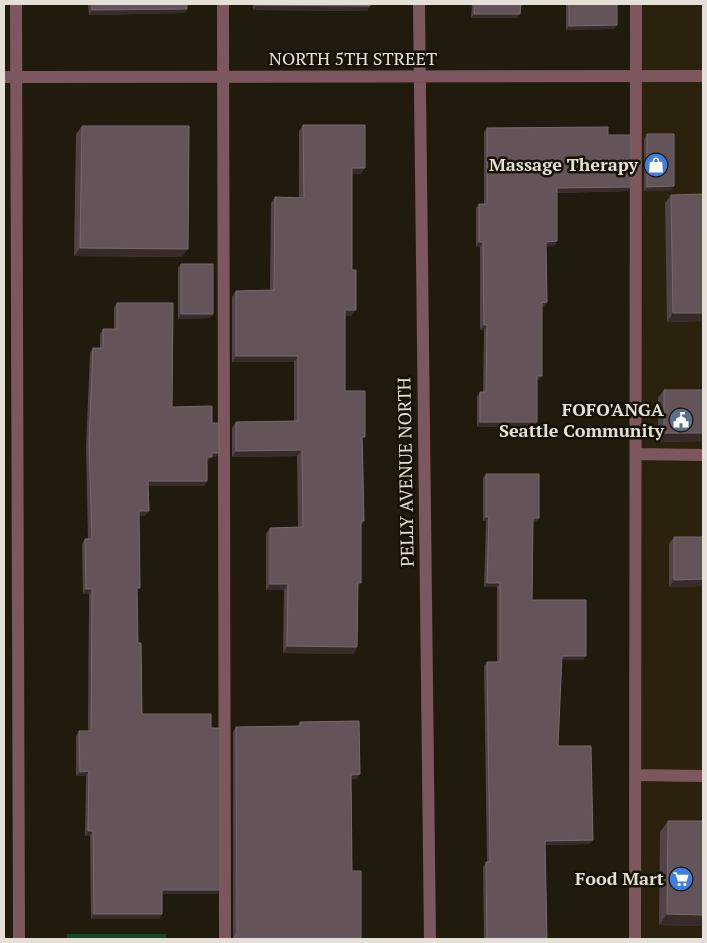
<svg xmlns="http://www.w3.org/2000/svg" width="707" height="943" font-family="'PT Serif',serif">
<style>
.built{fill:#2b220d}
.green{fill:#154827}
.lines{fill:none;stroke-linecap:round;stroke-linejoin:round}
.service{stroke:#7c575e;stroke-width:12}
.minor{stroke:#7c575e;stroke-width:12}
.wall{fill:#52434a}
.shaded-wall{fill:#382c2b}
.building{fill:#625459;stroke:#766a6d}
.labels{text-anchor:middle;stroke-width:5;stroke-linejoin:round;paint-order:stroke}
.street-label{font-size:18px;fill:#e5e0d7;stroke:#181205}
.poi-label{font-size:18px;font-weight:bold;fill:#e5e0d7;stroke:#181205;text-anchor:end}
</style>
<rect width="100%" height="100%" fill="#211b0d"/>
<path class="built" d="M636,4H703V939H635Z"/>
<path class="green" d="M67,934H166V939H67Z"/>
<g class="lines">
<path class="service" d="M223,4L225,939
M636,454L703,455
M635,775L703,776
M635,939L636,4"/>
<path class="minor" d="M16,4L19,939
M419,4L430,939
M4,77L703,76"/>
</g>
<path class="wall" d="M88,4H187V9L184,13L89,15Z
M253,4H370L367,11L253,10Z
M472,4H521L517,18H471Z
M566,4H617V25L614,29L566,30Z
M303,125L361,174H352L351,316H345V391L363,441L364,521L361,525L358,588L357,647L353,654L283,653L284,590H266V534L270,528L298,527L297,456L232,457V428L236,422L294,421V362H232V297L236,291L270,290L271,203L275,197L299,198V131Z
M82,126L182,257L74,256L76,134Z
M487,128L608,135L631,187L628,191L557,193V241L554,246H546L547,302L544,307H542L539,380H537L534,426L477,427V397L480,392H483L484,330H480V247H476V208L479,204H484V132Z
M647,134L671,191H644V139Z
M671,195L703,321L667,322L665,203Z
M181,264L210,318L178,319V268Z
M117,303L172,407L212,423L216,457H211L208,461H207V481L204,486H148L145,516H139L137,592L138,643L142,714L211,728L220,890L217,894H162V914L159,919H91L90,836H85L86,776H76V736L79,731H88L89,594H83L82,544L85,539H88L86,447L90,353L93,348H100V334L103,329H114V308Z
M664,390H703V441L658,442V398Z
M486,474L539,518L536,522H533L532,600L586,656L583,660H561L558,746L590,844L545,845L547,939H484L483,867L487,862L484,666L487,662H497V587H484L486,521H483V478Z
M674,537H703V586L669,587V544Z
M300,722L360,774L356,779H351L352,871L233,939V732L236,727L298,726Z
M668,821L703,926L659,925L660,832Z"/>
<path class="shaded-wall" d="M256,5L370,6L367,11L253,10Z
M187,9L184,13L89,15L92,10Z
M474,14H520L517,18H471Z
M617,25L614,29L566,30L569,26Z
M352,168H365L361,174H348Z
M674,186L671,191H644L647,187Z
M631,187L628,191L554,193L557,188Z
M557,241L554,246H543L546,242Z
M479,242H483L480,247H476Z
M80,248L188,249L182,257L74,256Z
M547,302L544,307H539L542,303Z
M345,310H356L351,316H341Z
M673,313H703V321L667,322Z
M181,314H213L210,318L178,319Z
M484,325H487L484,330H480Z
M236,356H298L294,362H232Z
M537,376H542L539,380H534Z
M480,422H537L534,426L477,427Z
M664,433H703V441L658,442Z
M302,450L297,456L232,457L236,451Z
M212,453H219L216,457H211L208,461L204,462L207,457Z
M148,481H207L204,486H145Z
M139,511H149L145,516H135Z
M486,517H489L486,521H483Z
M533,518H539L536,522H530Z
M703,579V586L669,587L674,580Z
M487,583H500L497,587H484Z
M270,584H288L284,590H266Z
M86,589H92L89,594H83Z
M287,646L357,647L353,654L283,653Z
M562,656H586L583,660H558Z
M89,771L86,776H76L80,772Z
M360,774L356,779L348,780L351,775Z
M88,831H93L90,836H85Z
M593,840L590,844L542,845L545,841Z
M162,890H220L217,894H159Z
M94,914H162L159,919H91Z
M667,914L703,915V926L659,925Z"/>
<path class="building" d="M92,4H187V9L92,10Z
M256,4H370V6L256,5Z
M475,4H521L520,14H474Z
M569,4H617V25L569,26Z
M303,125H365V168H352V270H356V310H345V391H365V437H362L364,521H361V583H358L357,647L287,646L288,584H270V528L303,527L302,450L236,451V422L298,421V356H236V291L274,290L275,197L304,198Z
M82,126H189L188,249L80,248Z
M608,127V135H631V187L557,188V241L546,242L547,302L542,303V376H537V422H480V392H486L487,325H484L483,242H479V204H487V128Z
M647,134H674V186L647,187Z
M703,194V313H673L671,195Z
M181,264H213V314H181Z
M117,303H173L172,407L212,406V423H219V453H212V457H207V481H148L149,511H139L140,588H137L138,643H141L142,714H211V728H220V890H162V914H94L93,831H88L89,771L80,772L79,731H91L92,589H86L85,539H92L89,442L93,348H103V329H117Z
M664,390H703V433H664Z
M486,474H539V518H533L532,600H586V656H562L558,746H591L593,840L545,841L547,939H487L486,862H490L487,662H500V583H487L489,517H486Z
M674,537H703V579L674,580Z
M359,721L360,774L351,775L352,871H361V939H233L237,934L236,727L300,726V722Z
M668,821H703V915L667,914Z"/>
<defs>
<g id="shop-disc" transform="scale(1.25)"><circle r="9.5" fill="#3f7fe0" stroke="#181205"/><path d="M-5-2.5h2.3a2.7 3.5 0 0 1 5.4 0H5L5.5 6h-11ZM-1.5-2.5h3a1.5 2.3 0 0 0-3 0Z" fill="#fff"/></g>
<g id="civic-disc" transform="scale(1.25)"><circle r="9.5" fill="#5c6f8a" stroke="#181205"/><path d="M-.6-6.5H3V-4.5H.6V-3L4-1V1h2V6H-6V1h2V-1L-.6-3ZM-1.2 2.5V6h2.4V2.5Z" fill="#fff"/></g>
<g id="supermarket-disc" transform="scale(1.25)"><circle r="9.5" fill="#3f7fe0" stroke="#181205"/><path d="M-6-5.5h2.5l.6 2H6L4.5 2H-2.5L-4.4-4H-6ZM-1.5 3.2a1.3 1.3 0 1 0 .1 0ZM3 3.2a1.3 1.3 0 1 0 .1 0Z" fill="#fff"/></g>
</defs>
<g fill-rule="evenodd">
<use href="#shop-disc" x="656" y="165"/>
<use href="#civic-disc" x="681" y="420"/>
<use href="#supermarket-disc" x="681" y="879"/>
</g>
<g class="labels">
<g class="street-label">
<text x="353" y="65">NORTH 5TH STREET</text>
<text transform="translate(406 472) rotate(-91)" y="6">PELLY AVENUE NORTH</text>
</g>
<g class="poi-label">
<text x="638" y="171">Massage Therapy</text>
<text x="664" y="416">FOFO'ANGA<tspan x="664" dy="21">Seattle Community</tspan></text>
<text x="664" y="885">Food Mart</text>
</g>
</g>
<rect width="707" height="943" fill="none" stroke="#e5e0d7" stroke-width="10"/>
</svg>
